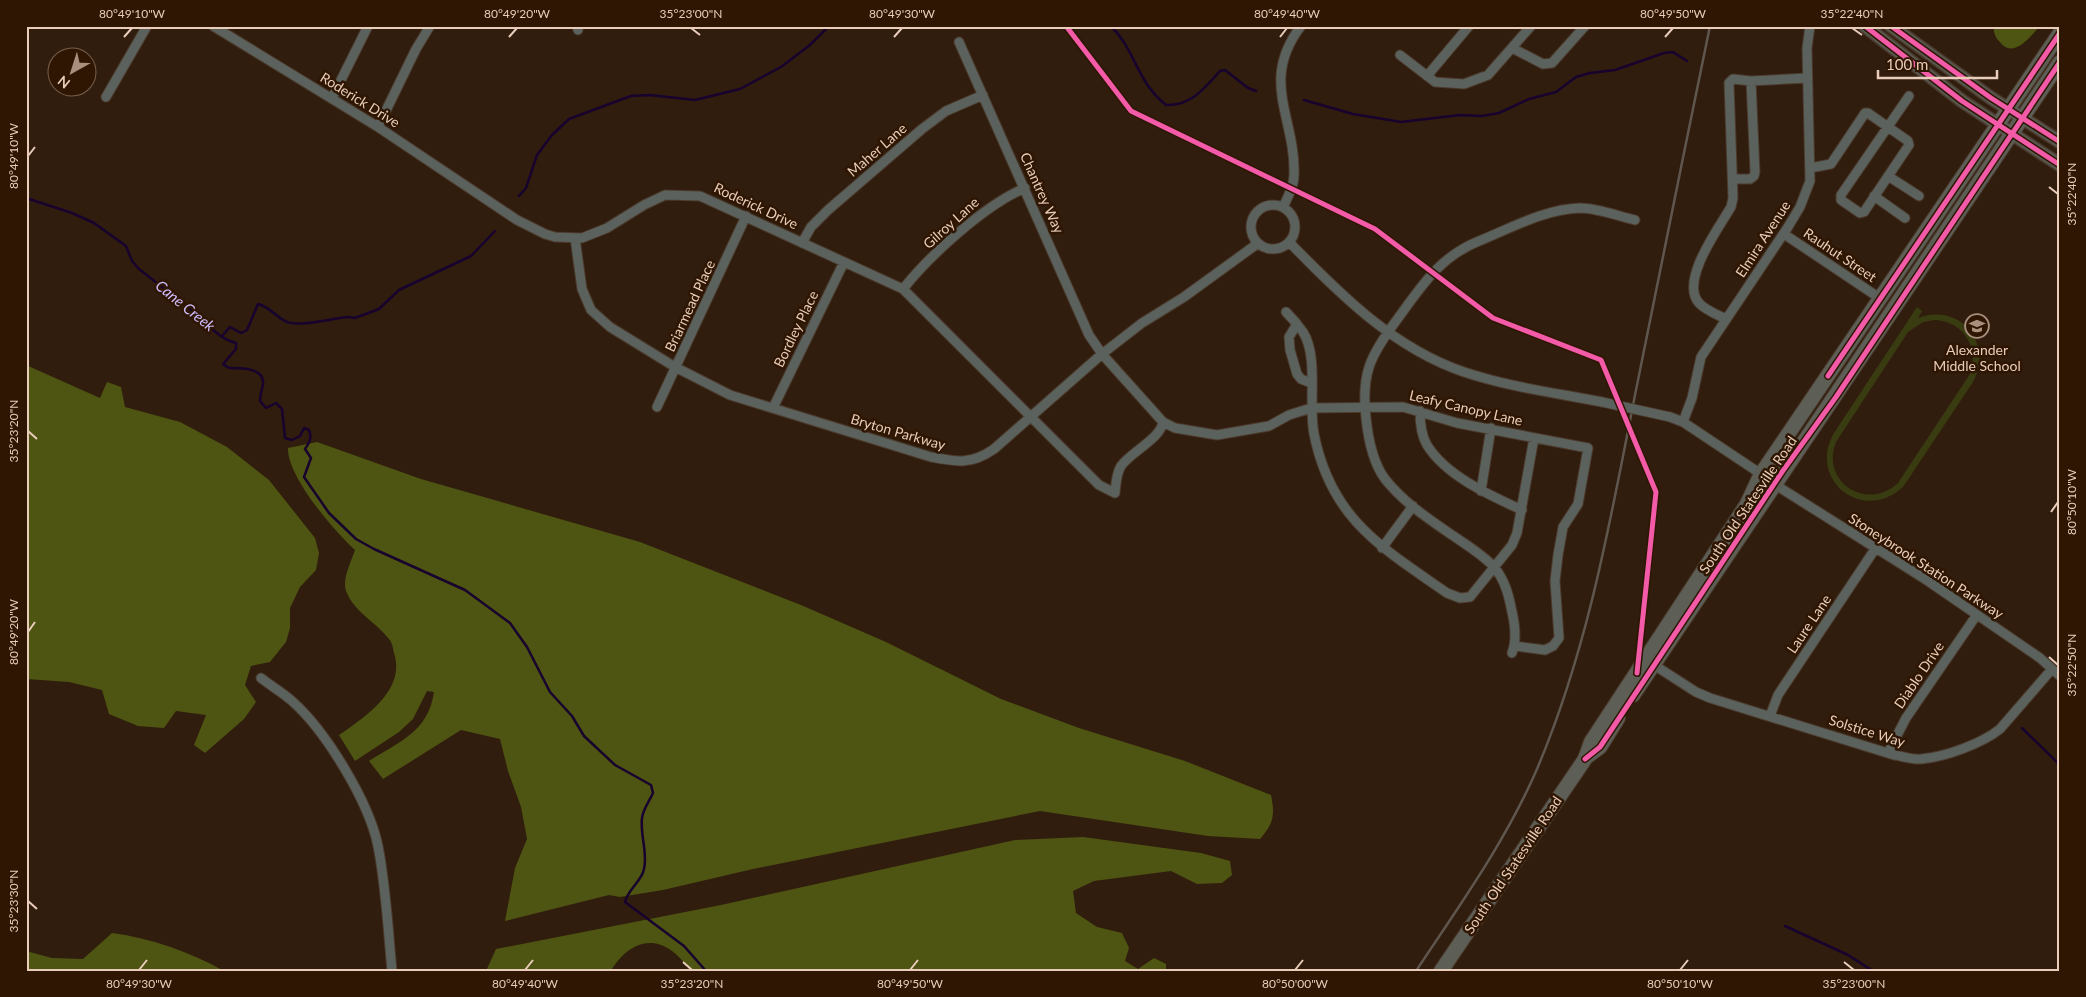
<svg xmlns="http://www.w3.org/2000/svg" width="2086" height="997" font-family="Lato,sans-serif">
<style>
.green{fill:#393c11;fill-rule:evenodd}
.forest{fill:#4e5411}
.lines{fill:none;stroke-linecap:round;stroke-linejoin:round}
.stream{stroke:#17032d;stroke-width:2.5}
.street-casing{stroke:#4b3a2c;stroke-width:11}
.secondary-casing{stroke:#4b3a2c;stroke-width:15}
.primary-casing{stroke:#4b3a2c;stroke-width:16}
.street{stroke:#5b615c;stroke-width:9}
.secondary{stroke:#57584f;stroke-width:12}
.primary{stroke:#5d5f57;stroke-width:14}
.rail{stroke:#5f574e;stroke-width:2.5}
.street-bridge-casing{stroke:#4b3a2c;stroke-width:11;stroke-linecap:butt}
.street-bridge{stroke:#5b615c;stroke-width:9}
.cycleway-casing{stroke:#2e1603;stroke-width:8}
.cycleway{stroke:#f35aa7;stroke-width:5}
.ticks{fill:none;stroke:#e9cdba;stroke-width:2}
.labels{text-anchor:middle;stroke-width:5;stroke-linejoin:round;paint-order:stroke}
.street-label{font-size:14px;fill:#e9cdba;stroke:#2e1603}
.poi-label{font-size:14px;fill:#e9cdba;stroke:#2e1603}
.water-label{font-size:15px;font-style:italic;fill:#cfbefe;stroke:#2e1603}
.neatline{fill:none;stroke:#e9cdba;stroke-width:2}
.ticks-label{font-size:12px;text-anchor:middle;fill:#e9cdba}
</style>
<rect width="100%" height="100%" fill="#301d0e"/>
<path class="green" d="M1917,307L1922,311L1918,318C1960,302 1994,343 1973,382L1903,487C1863,524 1807,480 1834,433ZM1934,320C1963,321 1980,347 1970,374L1898,483C1867,512 1820,482 1836,442L1908,332L1923,322Z"/>
<path class="forest" d="M1994,26H2040C2029,38 2013,60 1999,41C1995,37 1993,31 1994,26Z
M26,365L100,398L107,382L121,387L125,407L180,422L227,447L269,480L315,538L319,553L316,570L300,587L290,608V628L286,642L270,662L251,666L245,685L256,702L244,719L205,753L194,745L206,715L176,711L164,728L138,726L109,714L102,690L69,682L26,679Z
M317,442L421,479L640,542L801,605L886,642L1001,699L1079,728L1185,761L1271,795C1275,815 1274,823 1260,839L1208,836L1040,811L753,869L663,890L620,897L609,895L505,921L515,868L527,839L521,807L508,771L500,739L461,730L383,779L369,761C400,741 428,732 434,692L427,691L413,719L399,732L355,761L339,735C366,716 406,690 394,653C393,648 392,642 389,639C376,622 354,612 346,591C342,579 351,562 355,550C334,531 287,476 288,448Z
M1083,837L1201,853L1230,861L1232,875L1222,883L1197,884L1171,871L1094,881L1073,891L1076,913L1097,927L1122,933L1129,948L1125,961L1138,969L1154,958L1166,964V971H692C685,964 679,956 672,951C648,933 624,948 611,971H486L496,949L721,905L1015,840Z
M112,933C151,938 190,952 224,971H26V951L52,958L83,959Z"/>
<g class="lines">
<path class="stream" d="M1111,26C1136,51 1136,81 1166,105C1191,106 1205,88 1220,71L1225,70L1248,88L1256,91
M1304,100L1353,114L1401,122L1460,115L1482,116L1499,113L1529,99L1556,92L1576,77L1590,73L1615,70L1664,53L1673,52L1687,61
M519,196L526,188L537,155L552,135L569,119L631,96L650,95L695,100L740,89L781,67L810,45L829,26
M26,198L72,213L94,223L126,246L132,261L139,269L204,320C212,330 223,340 236,343V349L223,364L229,368C238,368 265,367 263,384C262,390 260,395 260,401L266,408L276,403L282,409L285,438L292,440L300,436L304,428L309,430C312,437 310,442 305,449L311,458L304,477L329,513L356,539L374,549L465,590L510,623L527,647L550,692L572,716L584,736L615,765L651,785L653,793C649,802 643,809 642,818C640,836 648,852 644,869C642,881 628,889 625,902L684,946L706,971
M222,336L230,327L241,333L247,330L258,304C270,307 275,316 285,321C298,328 333,318 349,317L355,318L379,309L399,290L471,256L495,231
M2022,728L2060,765
M1785,926L1848,955L1873,971"/>
<g class="street-casing">
<path id="street" d="M213,26L378,127L517,220L545,234L555,237L582,238L607,228L644,205L665,195L700,196L903,289L1099,485L1115,493C1116,484 1116,474 1121,466C1131,452 1161,438 1163,422L1102,354L1089,335L959,42
M577,26L578,30
M1514,49L1543,64L1552,63L1585,26
M1400,55L1435,82L1464,84L1488,75L1531,26
M1427,76L1469,26
M106,97L147,26
M332,98L368,26
M378,127L416,49L430,26
M1810,168L1831,164L1865,113H1868L1908,141L1909,145L1864,212L1860,213L1841,200V195L1909,96
M1888,176L1919,196
M1733,179H1750L1754,176L1755,172L1751,81
M1874,196L1905,218
M1251 227a22 22 0 1 1 44 0a22 22 0 1 1-44 0Z
M1283,207C1288,197 1294,186 1294,175C1296,118 1259,81 1301,26
M1784,234L1881,299
M575,238L582,289L591,310L610,327L675,367L730,395L931,457C957,462 971,465 994,449L1102,354L1142,323L1184,297L1257,244
M1289,242C1340,294 1393,348 1464,372C1509,387 1556,393 1602,402
M802,243L811,227L828,210L922,129L946,111L983,95
M903,289C930,255 985,205 1025,188
M1286,312C1292,318 1298,325 1303,332C1319,357 1308,405 1314,434C1331,519 1381,547 1447,593L1460,598L1470,597L1512,545L1517,533L1534,438
M1726,319C1718,315 1705,310 1699,303C1679,281 1720,226 1731,207L1733,198L1729,83L1733,79L1751,81L1807,78
M1297,324L1289,337L1290,350L1297,374L1301,379L1311,383
M657,407L746,216
M773,408L844,262
M1420,411C1420,423 1421,435 1427,445C1446,476 1491,496 1522,510
M1670,417L1683,422L1761,474
M1163,422L1175,428L1217,435L1269,426L1289,415L1311,408L1403,407L1457,423L1588,448L1578,504L1563,527L1558,555L1555,581L1559,638L1553,646L1545,650L1515,646
M1683,422L1692,398L1701,357L1788,227L1800,207L1810,181L1807,48L1810,26
M1774,484L1925,579L2040,658L2060,676
M1481,491L1491,428
M1382,548L1413,506
M1512,653C1517,640 1515,625 1512,612C1509,596 1505,580 1494,567C1483,555 1468,546 1455,537C1430,520 1404,503 1385,479C1373,463 1368,437 1366,418C1361,374 1370,356 1396,321C1421,287 1439,257 1479,241C1511,228 1545,209 1580,208C1597,208 1618,216 1635,220
M1654,665L1696,692L1710,698L1894,755C1902,756 1913,760 1921,759C1945,757 1981,744 2000,729L2052,669
M261,678C271,686 282,692 292,701C326,731 369,802 378,846C386,887 388,929 392,971
M1770,716L1778,695L1875,549
M1888,753L1906,718L1976,616"/>
</g>
<g class="secondary-casing">
<path id="secondary" d="M1865,26L1962,101L2060,165
M1891,26L1991,98L2060,142"/>
</g>
<g class="primary-casing">
<path id="primary" d="M1633,695L2060,62
M1585,758L1600,747L1618,718
M1441,971L1585,759L1591,742L1747,504L1761,474L2060,33"/>
</g>
<use href="#street" class="street"/>
<use href="#secondary" class="secondary"/>
<use href="#primary" class="primary"/>
<path class="rail" d="M1416,971C1459,906 1506,841 1537,769C1588,649 1610,522 1635,395C1659,272 1685,149 1710,26"/>
<g class="street-bridge-casing">
<path id="street-bridge" d="M1602,402L1670,417"/>
</g>
<use href="#street-bridge" class="street-bridge"/>
<g class="cycleway-casing">
<path id="cycleway" d="M1066,26L1131,111L1375,229L1493,318L1601,360L1656,492L1637,673
M1865,26L1962,101L2060,165
M1891,26L1991,98L2060,142
M1828,376L2060,33
M1585,759L1600,747L1782,472L1836,397L2060,62"/>
</g>
<use href="#cycleway" class="cycleway"/>
</g>
<path class="ticks" d="M691,28L700,35M1852,28L1862,35M124,37L132,28M509,37L517,28M894,37L902,28M1280,37L1287,28M1665,37L1673,28M28,156L35,147M2049,187L2058,194M28,431L37,439M2051,512L2058,502M28,632L35,622M2049,657L2058,665M28,901L37,909M683,962L692,970M1844,962L1854,970M139,970L147,960M525,970L533,960M910,970L918,960M1295,970L1303,960M1680,970L1688,960"/>
<defs>
<g id="school-ring" transform="scale(1.25)"><circle r="9.5" fill="#2e1603" stroke="#a88f7e" stroke-width="1.5"/><path d="M0-5L7-2L0 1L-7-2ZM-4 1L0 2.5L4 1V4Q0 6-4 4Z" fill="#a88f7e"/></g>
</defs>
<g fill-rule="evenodd">
<use href="#school-ring" x="1977" y="326"/>
</g>
<g class="labels">
<g class="street-label">
<text transform="translate(360 100) rotate(32)" y="5">Roderick Drive</text>
<text transform="translate(877 150) rotate(-41)" y="5">Maher Lane</text>
<text transform="translate(1042 193) rotate(66)" y="5">Chantrey Way</text>
<text transform="translate(756 206) rotate(25)" y="5">Roderick Drive</text>
<text transform="translate(951 223) rotate(-42)" y="5">Gilroy Lane</text>
<text transform="translate(1763 239) rotate(-57)" y="5">Elmira Avenue</text>
<text transform="translate(1840 255) rotate(34)" y="5">Rauhut Street</text>
<text transform="translate(690 306) rotate(-65)" y="5">Briarmead Place</text>
<text transform="translate(796 329) rotate(-64)" y="5">Bordley Place</text>
<text transform="translate(1466 408) rotate(13)" y="5">Leafy Canopy Lane</text>
<text transform="translate(898 432) rotate(16)" y="5">Bryton Parkway</text>
<text transform="translate(1748 505) rotate(-56)" y="5">South Old Statesville Road</text>
<text transform="translate(1926 566) rotate(33)" y="5">Stoneybrook Station Parkway</text>
<text transform="translate(1809 624) rotate(-56)" y="5">Laure Lane</text>
<text transform="translate(1919 675) rotate(-56)" y="5">Diablo Drive</text>
<text transform="translate(1867 731) rotate(17)" y="5">Solstice Way</text>
<text transform="translate(1513 865) rotate(-56)" y="5">South Old Statesville Road</text>
</g>
<g class="poi-label">
<text x="1977" y="355">Alexander<tspan x="1977" dy="16">Middle School</tspan></text>
</g>
<g class="water-label">
<text transform="translate(185 306) rotate(39)" y="5">Cane Creek</text>
</g>
</g>
<rect width="2086" height="997" fill="none" stroke="#2e1603" stroke-width="55"/>
<g transform="translate(72 72) rotate(219)"><circle r="24" fill="#2e1603" stroke="#795f4c"/>
<path d="M0-4L9 19L0 12L-9 19Z" fill="#a88f7e"/>
<text y="-8" font-size="14" font-weight="bold" text-anchor="middle" fill="#e9cdba">N</text>
</g>
<path d="M1878 70v8h119v-8" fill="none" stroke="#e9cdba" stroke-width="2.5"/>
<text x="1886" y="70" font-size="15" fill="#e9cdba" stroke="#2e1603" stroke-width="4" paint-order="stroke">100 m</text>
<rect x="28" y="28" width="2030" height="942" class="neatline"/>
<g class="ticks-label">
<text x="132" y="18">80°49'10"W</text>
<text x="517" y="18">80°49'20"W</text>
<text x="691" y="18">35°23'00"N</text>
<text x="902" y="18">80°49'30"W</text>
<text x="1287" y="18">80°49'40"W</text>
<text x="1673" y="18">80°49'50"W</text>
<text x="1852" y="18">35°22'40"N</text>
<text transform="translate(14 156) rotate(-90)" y="4">80°49'10"W</text>
<text transform="translate(2072 194) rotate(-90)" y="4">35°22'40"N</text>
<text transform="translate(14 431) rotate(-90)" y="4">35°23'20"N</text>
<text transform="translate(2072 502) rotate(-90)" y="4">80°50'10"W</text>
<text transform="translate(14 632) rotate(-90)" y="4">80°49'20"W</text>
<text transform="translate(2072 665) rotate(-90)" y="4">35°22'50"N</text>
<text transform="translate(14 901) rotate(-90)" y="4">35°23'30"N</text>
<text x="139" y="988">80°49'30"W</text>
<text x="525" y="988">80°49'40"W</text>
<text x="692" y="988">35°23'20"N</text>
<text x="910" y="988">80°49'50"W</text>
<text x="1295" y="988">80°50'00"W</text>
<text x="1680" y="988">80°50'10"W</text>
<text x="1854" y="988">35°23'00"N</text>
</g>
</svg>
